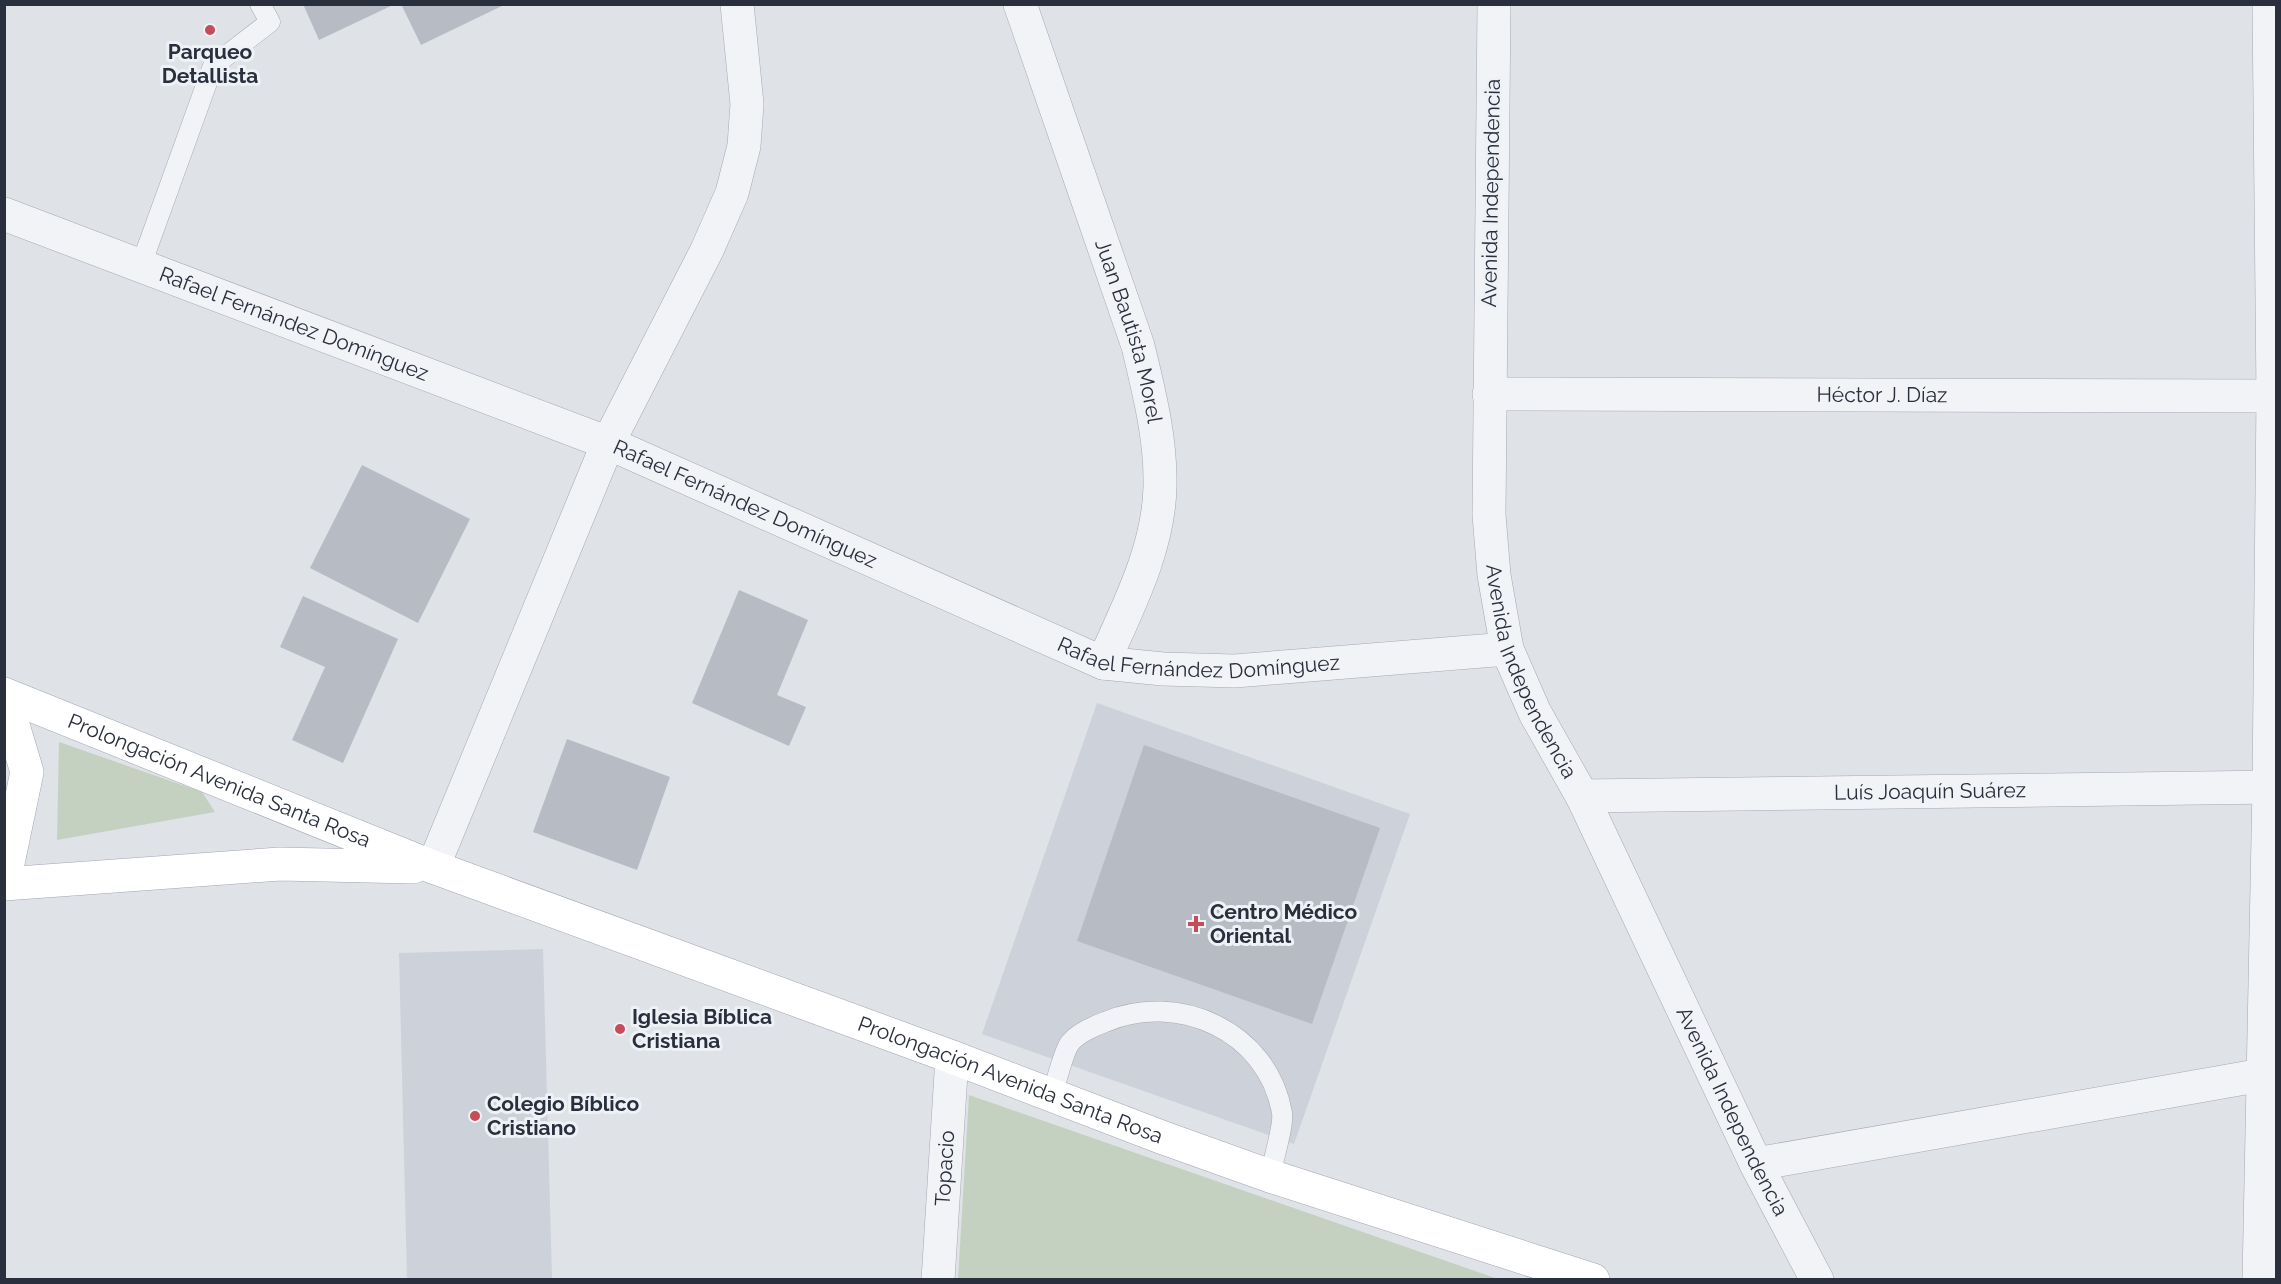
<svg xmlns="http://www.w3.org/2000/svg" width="2281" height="1284" font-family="Raleway,sans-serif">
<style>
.built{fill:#cdd1d9}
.green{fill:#c4d1c1}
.building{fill:#b7bbc4}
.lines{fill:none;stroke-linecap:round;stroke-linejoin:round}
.lane-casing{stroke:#a5a9b1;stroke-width:21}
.street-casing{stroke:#a5a9b1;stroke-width:34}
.primary-casing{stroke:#9fa6b2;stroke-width:34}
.lane{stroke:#f2f3f6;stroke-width:20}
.street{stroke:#f2f3f6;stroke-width:33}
.primary{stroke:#fff;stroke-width:33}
.poi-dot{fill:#c44d58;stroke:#eef1f5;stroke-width:2}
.labels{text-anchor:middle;stroke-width:6;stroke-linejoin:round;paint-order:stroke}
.poi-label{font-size:21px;font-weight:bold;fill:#292f3d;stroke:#eef1f5;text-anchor:start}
.street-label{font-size:21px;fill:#292f3d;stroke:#eef1f5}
</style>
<rect width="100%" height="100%" fill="#dfe2e7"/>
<path class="built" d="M1097,703L1410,814L1294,1144L982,1034Z
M543,949L552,1278L407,1279L399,953Z"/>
<path class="green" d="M59,742L202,792L215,812L57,840Z
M969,1095L1498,1279H958Z"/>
<path class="building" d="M303,4H395L319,40Z
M401,4H506L421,45Z
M362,465L470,519L418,623L310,568Z
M739,590L808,620L777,695L806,707L789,746L692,703Z
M303,596L398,639L343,763L292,740L325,667L280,647Z
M567,739L670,777L637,870L533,832Z
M1144,745L1380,828L1312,1024L1077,941Z"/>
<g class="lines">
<g class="lane-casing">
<path id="lane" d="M141,265L213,66L270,22L260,4
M1052,1095C1056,1084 1063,1052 1070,1043C1077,1034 1094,1026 1105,1022C1178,991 1268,1031 1282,1113C1284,1125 1273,1161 1270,1176"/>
</g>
<g class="street-casing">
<g id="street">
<path id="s1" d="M1020,4L1138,346C1149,392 1161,438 1160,486C1159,548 1128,607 1103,663"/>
<path id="s2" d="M1494,4L1489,515L1494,575L1507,649L1535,713L1582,796L1756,1164L1817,1280"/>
<path id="s3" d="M4,214L608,443L1103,663L1163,669L1235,671L1507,649"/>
<path id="s4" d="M1489,394L2276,396"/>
<path id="s5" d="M1582,796L2276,787"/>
<path d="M433,867L608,443L707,250L732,193L744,146L747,104L737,4"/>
<path d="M1756,1164L2262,1075"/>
<path id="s6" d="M938,1280L952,1057"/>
<path d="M2259,1280L2269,787L2273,396L2269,4"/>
</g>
</g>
<g class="primary-casing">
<g id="primary">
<path id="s7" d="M4,694L433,867L952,1057L1161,1137L1270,1176L1593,1280"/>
<path d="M4,695L27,772L4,882"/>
<path d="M4,884L280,864L413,867"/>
</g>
</g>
<use href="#lane" class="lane"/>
<use href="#street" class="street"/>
<use href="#primary" class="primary"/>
</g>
<g class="poi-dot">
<circle cx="210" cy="30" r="6"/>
<path d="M1193 915h6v6h6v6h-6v6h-6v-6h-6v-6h6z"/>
<circle cx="620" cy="1029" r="6"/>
<circle cx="475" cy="1116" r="6"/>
</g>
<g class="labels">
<g class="poi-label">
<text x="210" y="59" text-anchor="middle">Parqueo<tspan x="210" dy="24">Detallista</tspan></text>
<text x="1210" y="919">Centro Médico<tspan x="1210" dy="24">Oriental</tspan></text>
<text x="632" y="1024">Iglesia Bíblica<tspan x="632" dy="24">Cristiana</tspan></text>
<text x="487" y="1111">Colegio Bíblico<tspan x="487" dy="24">Cristiano</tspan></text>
</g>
<g class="street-label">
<text transform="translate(1491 193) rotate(-89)" y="7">Avenida Independencia</text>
<text dy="7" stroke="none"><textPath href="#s3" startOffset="310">Rafael Fernández Domínguez</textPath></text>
<text dy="7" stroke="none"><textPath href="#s1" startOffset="345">Juan Bautista Morel</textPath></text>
<text dy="7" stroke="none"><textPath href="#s4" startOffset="393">Héctor J. Díaz</textPath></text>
<text dy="7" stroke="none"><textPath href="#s3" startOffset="796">Rafael Fernández Domínguez</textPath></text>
<text dy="7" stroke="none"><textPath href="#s3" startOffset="1282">Rafael Fernández Domínguez</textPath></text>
<text dy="7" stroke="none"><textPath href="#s2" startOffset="675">Avenida Independencia</textPath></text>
<text dy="7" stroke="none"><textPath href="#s7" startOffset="232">Prolongación Avenida Santa Rosa</textPath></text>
<text dy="7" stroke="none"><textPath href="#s5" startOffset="348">Luís Joaquín Suárez</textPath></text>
<text dy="7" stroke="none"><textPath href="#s7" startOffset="1078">Prolongación Avenida Santa Rosa</textPath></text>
<text dy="7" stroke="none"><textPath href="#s2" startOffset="1161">Avenida Independencia</textPath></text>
<text dy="7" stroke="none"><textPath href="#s6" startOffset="112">Topacio</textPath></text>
</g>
</g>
<rect width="2281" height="1284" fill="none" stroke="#292f3d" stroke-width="12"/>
</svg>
